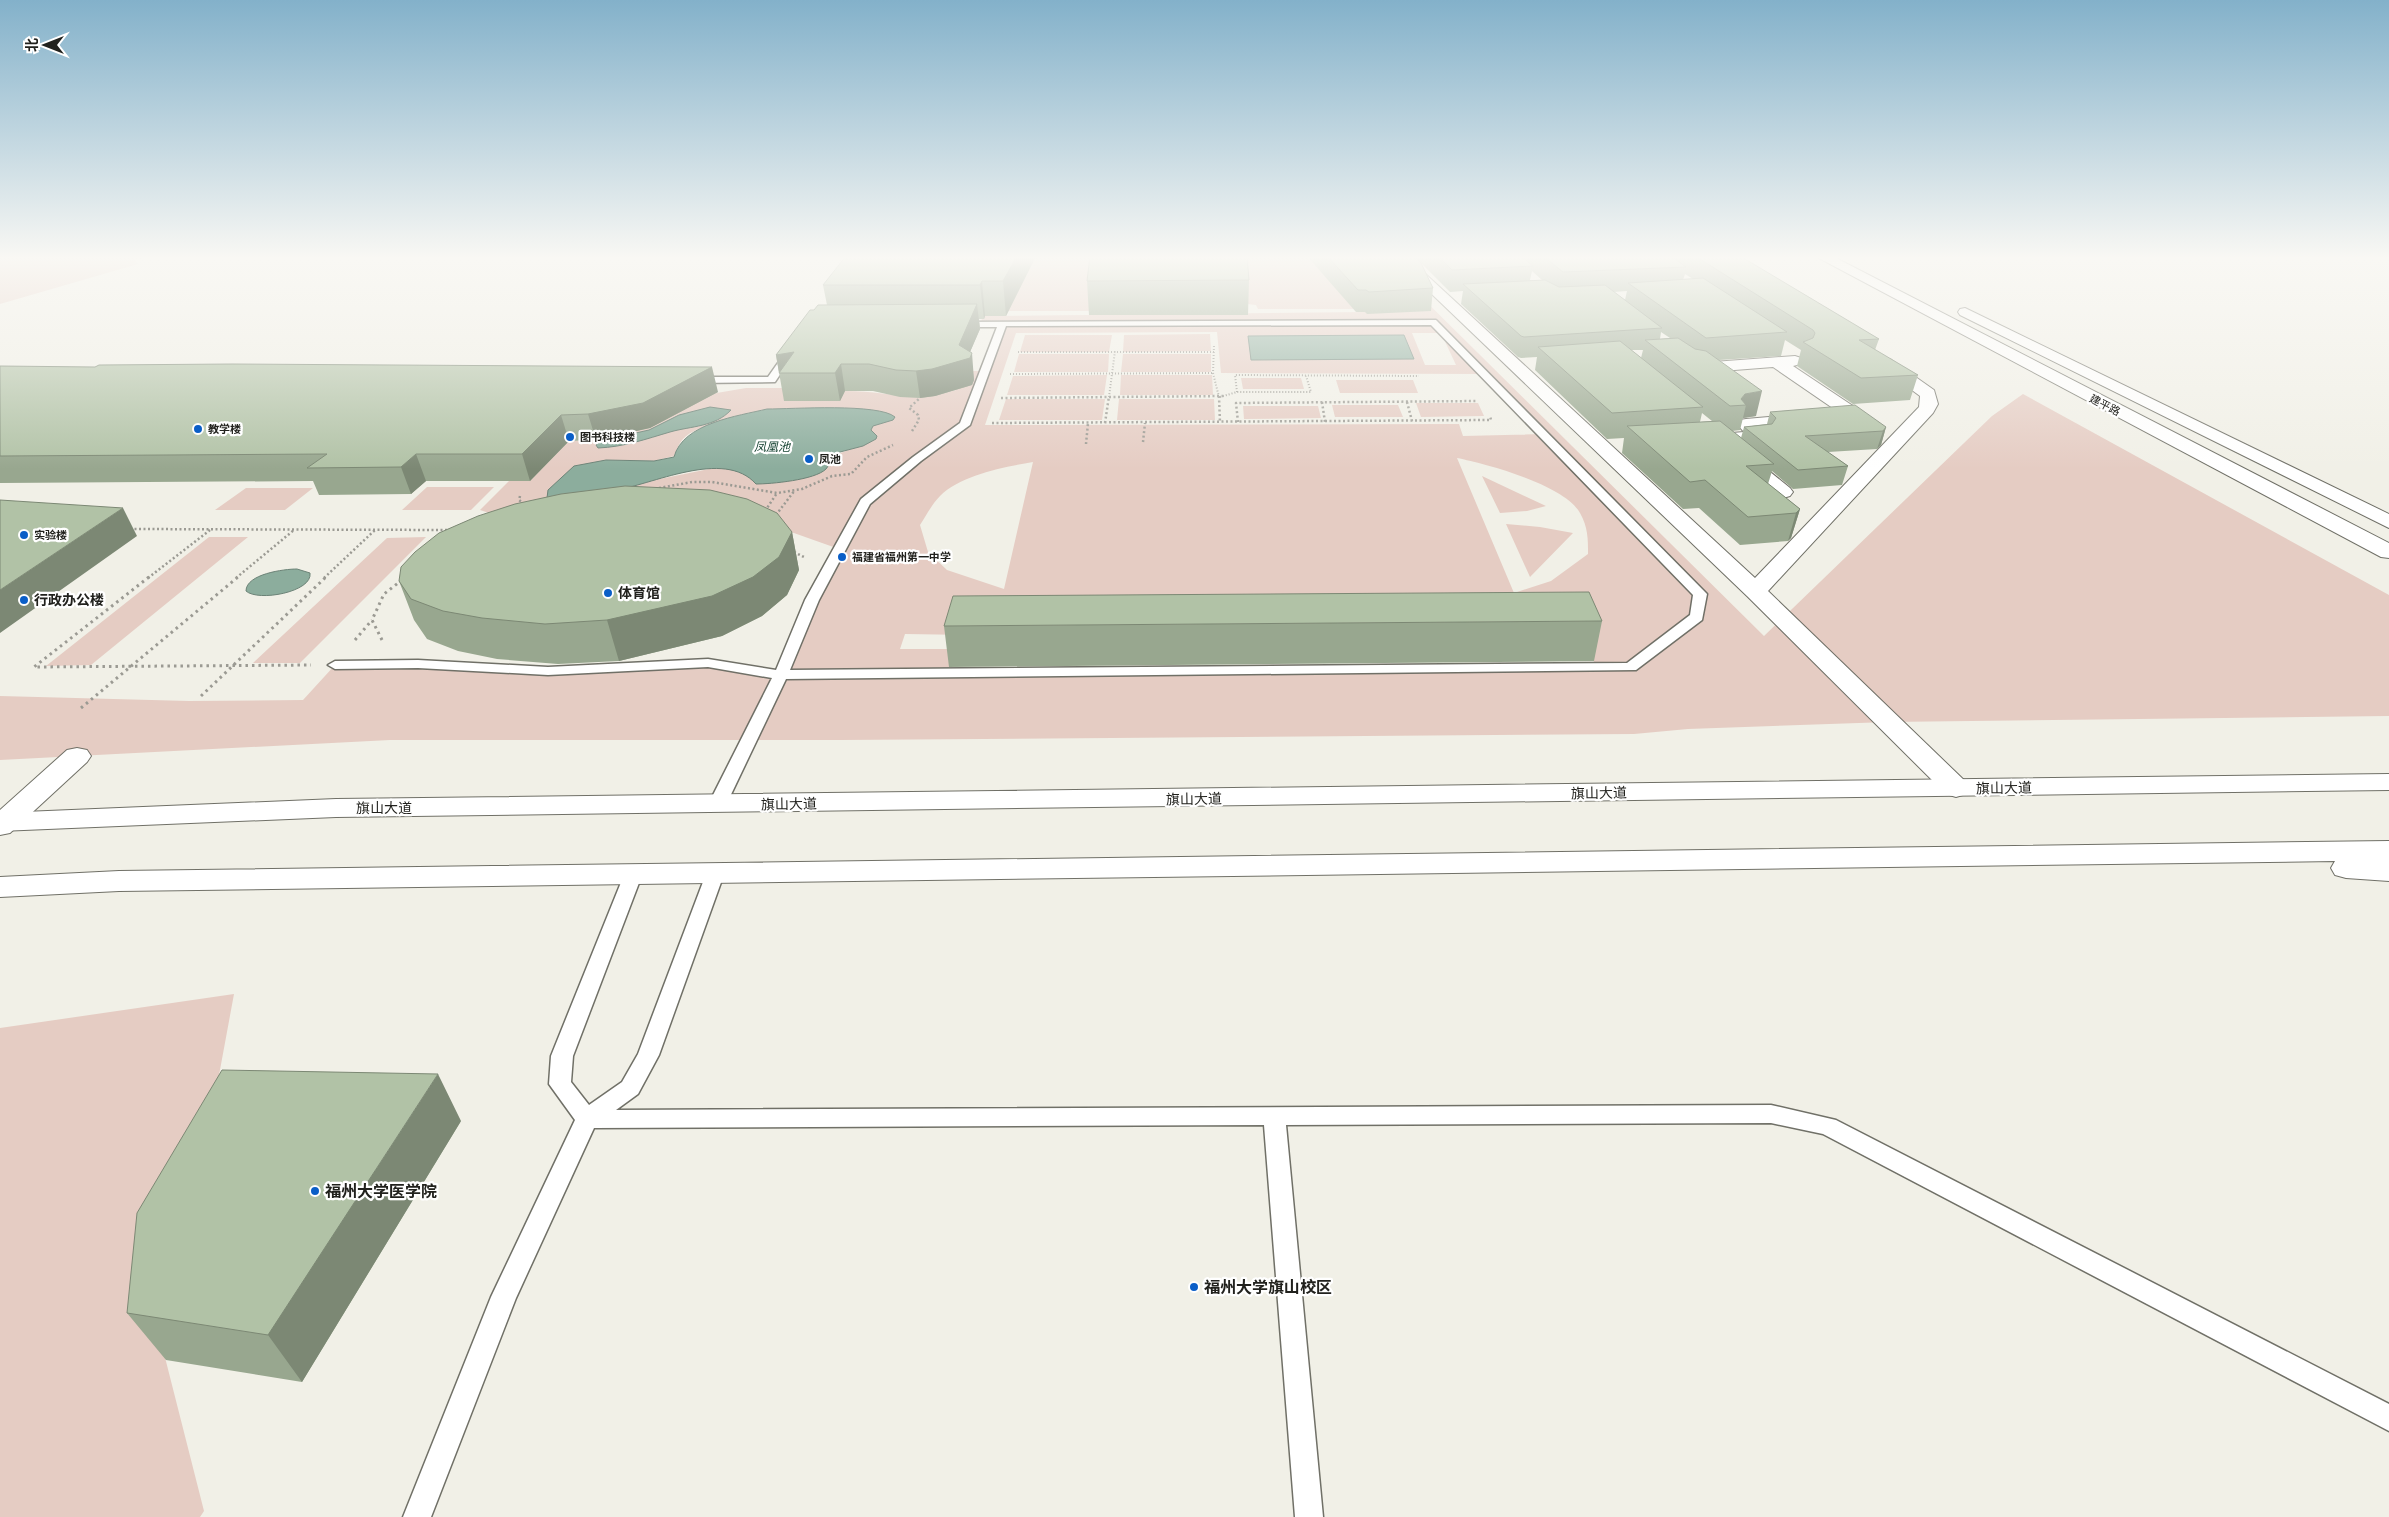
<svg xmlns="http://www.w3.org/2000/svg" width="2389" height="1517" font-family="'Libre Baskerville','Noto Sans SC',serif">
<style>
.green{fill:#e5ccc3;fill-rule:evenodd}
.water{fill:#8cad9d;stroke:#6c8377}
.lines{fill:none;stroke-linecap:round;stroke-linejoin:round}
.lane-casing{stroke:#707067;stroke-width:3}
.street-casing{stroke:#707067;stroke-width:2}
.highway-casing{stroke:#707067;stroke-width:2}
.path-far2{stroke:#9b9a93;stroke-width:2;stroke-dasharray:1 2;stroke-linecap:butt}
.path-far1{stroke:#9b9a93;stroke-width:2.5;stroke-dasharray:2 2.5;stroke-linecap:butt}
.path{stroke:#9b9a93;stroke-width:3;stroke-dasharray:2.5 4;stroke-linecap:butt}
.lane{fill:#fff;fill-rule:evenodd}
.street{fill:#fff;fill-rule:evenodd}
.highway{fill:#fff;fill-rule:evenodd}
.wall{fill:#98a78f;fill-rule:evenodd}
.shaded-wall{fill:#7c8874}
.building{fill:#b1c2a6;stroke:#7c8874}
.poi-dot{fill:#0a5ec7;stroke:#fff;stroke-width:2}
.labels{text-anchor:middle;stroke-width:4.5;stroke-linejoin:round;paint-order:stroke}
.far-street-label{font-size:11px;fill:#21211d;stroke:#fff}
.far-poi-label{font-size:11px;font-weight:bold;fill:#21211d;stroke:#fff;text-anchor:start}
.far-water-label{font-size:12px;font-style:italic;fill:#0e3c2b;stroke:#fff}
.poi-label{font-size:14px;font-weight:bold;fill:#21211d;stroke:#fff;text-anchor:start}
.street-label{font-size:14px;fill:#21211d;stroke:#fff}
.near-poi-label{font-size:16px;font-weight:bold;fill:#21211d;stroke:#fff;text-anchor:start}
</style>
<rect width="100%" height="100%" fill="#f1f0e7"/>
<path class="green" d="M0,256H150L134,260L138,264L0,304Z
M1022,256H1096L1100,311H1008Z
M1243,256H1315L1362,309H1258L1256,305L1247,304Z
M1380,256L1764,636L1992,416L2023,394L2389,595V716L1888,722L1688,729L1634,734L841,740H390L0,760V696L189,701L303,700L335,665L548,671L708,663L781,675L839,549L777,527L501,517L480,510L510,480L530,481L569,441L596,440L650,428L699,396L746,388H793L839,401L845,391C888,391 912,403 956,390L962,371H985L1002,324H980L983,316L1365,312ZM1217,332L1221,373L1484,374L1543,434L1463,436L1459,424L985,425L1016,333ZM1412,333H1441L1456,365H1425ZM767,409H861L892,415L893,420L873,426L871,429L876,439L833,456L826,469L749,476L732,468H714L645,482L613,491L548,490L561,479L606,460L654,461L674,456C676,451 679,443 683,439C696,424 747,414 767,409ZM1457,458C1487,464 1565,485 1580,513C1588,527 1588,539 1588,554L1551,581L1514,593ZM1033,462L1004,589L947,570L928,552L920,525C926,516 932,504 940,496C961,475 1004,467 1033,462ZM905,634L1587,644L1596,667L948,673L955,649H900Z
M1210,334L1211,351L1123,352L1124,335Z
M1025,335H1112L1109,352H1020Z
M1019,354H1109L1108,372H1014Z
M1123,354H1211V372H1121Z
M1107,375L1104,395H1007L1013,376Z
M1121,375H1212L1213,395H1120Z
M1241,378H1301L1304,389H1243Z
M1336,380H1413L1418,393H1340Z
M1006,399H1105L1102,420H999Z
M1119,399H1214L1215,420H1117Z
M1416,403H1478L1484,416L1421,417Z
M1332,405H1398L1403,417H1335Z
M1243,406H1318L1321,418L1244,419Z
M1482,476L1546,506L1527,511L1500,513Z
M427,487H494L471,510H402Z
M246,488H313L285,510H215Z
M1506,524L1540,527L1573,533L1530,577Z
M209,537H248L91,665L46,666Z
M426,537L300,663H253L387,538Z
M234,994L210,1124L156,1322L204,1511L200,1517H0V1028Z"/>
<path class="water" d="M1404,335L1414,359L1251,360L1248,336Z
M710,407L731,410C715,427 691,426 670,432C646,439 624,447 598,448L596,445L600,441L649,430L679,415Z
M767,409C792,409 879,403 895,417L893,420L873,426L871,430L877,436L876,439L863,446L840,452L833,455C831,459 829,466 826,469C815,480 771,484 756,484C724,448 652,485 612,491C591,495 568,496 547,498L548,490L574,466L606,460L654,461L674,457C683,423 738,416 767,409Z
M297,569L310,573C313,592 258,602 246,591C246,574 284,569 297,569Z"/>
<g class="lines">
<g class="lane-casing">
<path id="lane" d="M1436,320L1707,594L1702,620L1636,670L786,679L726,805L723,809H711L708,805L772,678L708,667L548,675L418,668L335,669L328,665L335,661L418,660L548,667L708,659L776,670L805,600L861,499L913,457L960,423L997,327H958L954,324L955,322ZM1431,325L1693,595L1690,615L1627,663L790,670L819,600L870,504L921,461L970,425L1006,326Z
M787,350L795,352L775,382L695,383L690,380L695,377H768Z
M715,868L721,870L724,874L659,1055L638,1094L616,1110L1771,1105L1836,1120L2389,1404V1431L1823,1134L1771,1123L1286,1125L1323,1517H1295L1264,1125L594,1128L516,1298L431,1517H403L491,1297L575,1120L549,1084L551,1056L624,875L627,871L633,869L639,871L642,875L573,1056L571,1082L589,1105L622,1082L638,1054L706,874L709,870Z"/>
</g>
<g class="street-casing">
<path id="street" d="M1392,256H1406L1755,578L1919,407L1920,396L1878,365L1876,362L1878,359H1890L1934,390L1938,404L1933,413L1768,591L1966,782L1970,788L1966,794L1956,797L1946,794L1747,596Z
M1795,356L1801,358L1803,361L1801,364L1793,366L1853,406L1858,413L1854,420L1762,428L1769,436L1766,440L1760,442L1703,446L1696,444L1694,440L1696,436L1744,432L1737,424L1740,420L1746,419L1837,411L1773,367L1696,373L1690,371L1684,364L1686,361L1692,359L1700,363Z
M1741,452L1748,454L1790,488L1793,492L1790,496L1783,498L1776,496L1734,462L1732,458L1734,454Z
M77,748L87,750L91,756L87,762L10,833L0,835V810L67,750Z"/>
</g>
<g class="highway-casing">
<path id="highway" d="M1815,256H1832L2389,543V558L2381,557Z
M1965,308L2389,514V528L1960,315L1958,312L1960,309Z
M2389,774V790L336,817L0,831V813L336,799Z
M2389,841V861H2386H2389V881L2346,878L2335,875L2331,868L2335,861L119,891L0,897V877L119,871Z"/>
</g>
<path class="path-far2" d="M1214,346L1213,373L1219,397
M1018,352H1215
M1010,374L1213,373
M1237,392L1235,375L1419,376
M1109,397L1115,351
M1220,397L1237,392H1311L1306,376"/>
<path class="path-far1" d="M1219,396L1220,423
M1001,398L1224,396
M1322,402L1325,422
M1407,402L1412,421
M1238,422L1236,403L1477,401
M992,423L1491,420L1490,416
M1105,423L1109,396
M912,431L919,420L918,415L909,408L920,398
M1143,442L1145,423
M1086,444L1088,423
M659,488L692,482H712L777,493L802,489L832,476L851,474L867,457L893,445
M520,496L519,500L524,504
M765,511L777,493
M776,515L795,490
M130,529L449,530
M794,552L806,558
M148,578L210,530
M236,578L294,530
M324,578L375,530"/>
<path class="path" d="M149,577L34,667L311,665
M355,640L372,620
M382,640L372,620L384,594L402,580
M201,696L326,577
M81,708L238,577"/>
<use href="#lane" class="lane"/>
<use href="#street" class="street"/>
<use href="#highway" class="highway"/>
</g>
<path class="wall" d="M1036,256L1006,316H985L984,319H979L980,329L970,352L974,380L972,385L935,396L920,398L900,397L873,391H845L840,401H784L776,355L814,310L827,305L823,285Z
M1307,256H1740L1879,339L1875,350L1918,375L1910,400L1853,404L1797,366L1801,350L1785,340L1781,356L1719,360L1756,416L1743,418L1740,430L1732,431L1741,438L1744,427L1767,424L1770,412L1886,427L1881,445L1877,449L1828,452L1848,466L1842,485L1793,489L1772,471L1768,484L1800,509L1791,538L1788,541L1740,545L1699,508L1683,509L1622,453L1624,438L1607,439L1535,370L1537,357L1521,358L1518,357L1461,304L1463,291L1450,292L1421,263L1433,288L1431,311L1367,314L1365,312H1356ZM1532,271L1542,280H1530ZM1685,274L1693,279L1683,280ZM1627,291L1625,300L1613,292ZM1661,332L1670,338L1660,339ZM1631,350H1643L1641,358ZM1702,413L1712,421L1700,422Z
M1249,280L1248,315H1089L1087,281Z
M0,366L718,392L650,428L596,440L569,441L530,481H426L411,494L319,495L313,481L0,483Z
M792,532L799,570L787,595L762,616L722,636L619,661L558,664L497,659L458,651L427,639L414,620L399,581Z
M1602,621L1594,661L949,667L944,626Z
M461,1121L302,1382L166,1360L127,1313Z"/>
<path class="shaded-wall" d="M1017,256H1036L1006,316L1003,281Z
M982,281L985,316L984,319L980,285Z
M977,304L980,329L967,359L972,353L974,380L972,385L935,396L920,398L916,371Z
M794,352L779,373L776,355Z
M841,364L845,391L840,401L835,373Z
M712,367L718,392L650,428L596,440L588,414Z
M1762,391L1756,416L1743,418L1746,405L1741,399L1745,394Z
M561,415L569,441L530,481L522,454Z
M1886,427L1881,445L1877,449L1883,431Z
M416,454L426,481L411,494L401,467Z
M123,508L137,536L0,633V590Z
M1800,509L1791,538L1788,541L1796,513Z
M792,532L799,570L787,595L762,616L722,636L619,661L607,620Z
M438,1074L461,1121L302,1382L268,1335Z"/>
<path class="building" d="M846,256H1017L1003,281H982L980,285H823Z
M1090,256H1247L1249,280L1087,281Z
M1327,256H1414L1421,263L1433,288L1369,292L1366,290H1358Z
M1438,256H1521L1533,266L1452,270Z
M1543,256H1671L1686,267L1563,272Z
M1695,256H1740L1879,339L1859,340L1918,375L1861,378L1803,342L1813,338L1815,333L1813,330Z
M1703,278L1787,332L1706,338L1628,283Z
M1545,280L1559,287L1605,285L1662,328L1524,337L1521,336L1463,284Z
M977,304L959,345L972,353L970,358L932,369L916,371L896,370L869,364H841L835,373H779L794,352L776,355L810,310H814L818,305Z
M1678,338L1695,349L1706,351L1762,391L1745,394L1741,399L1746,405L1730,406L1645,340Z
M1620,341L1703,407L1612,413L1538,347Z
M232,364L712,367L643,403L588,414L561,415L522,454H416L401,467L307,468L327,454L0,456V366L95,367L99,365Z
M1855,405L1886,427L1883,431L1805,436L1848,466L1798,470L1744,427L1772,424L1776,418L1770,412Z
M1720,421L1774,464L1746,466L1800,509L1796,513L1748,517L1705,480L1690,482L1627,426Z
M625,486L710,490L747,499L777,513L792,532L779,557L753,577L712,596L607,620L545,624L482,618L443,611L411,599L399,581L401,567L415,552L439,533L478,516L515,504L561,494Z
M0,500L123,508L0,590Z
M1589,592L1602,621L944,626L953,596Z
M222,1070L438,1074L268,1335L127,1313L137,1213Z"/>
<linearGradient id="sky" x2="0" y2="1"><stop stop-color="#83b1ca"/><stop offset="0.55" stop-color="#f9f8f4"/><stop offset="1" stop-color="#f9f8f4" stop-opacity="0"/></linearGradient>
<rect width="2389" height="469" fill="url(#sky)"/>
<g class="poi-dot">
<circle cx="198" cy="429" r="5"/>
<circle cx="570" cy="437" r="5"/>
<circle cx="809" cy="459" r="5"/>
<circle cx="24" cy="535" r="5"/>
<circle cx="842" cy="557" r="5"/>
<circle cx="608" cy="593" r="5"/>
<circle cx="24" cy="600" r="5"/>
<circle cx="315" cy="1191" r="5"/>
<circle cx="1194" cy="1287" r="5"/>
</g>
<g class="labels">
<g class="far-street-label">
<text transform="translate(2105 405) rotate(27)" y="4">建平路</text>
</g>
<g class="far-poi-label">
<text x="208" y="433">教学楼</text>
<text x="580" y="441">图书科技楼</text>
<text x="819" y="463">凤池</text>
<text x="34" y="539">实验楼</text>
<text x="852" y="561">福建省福州第一中学</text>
</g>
<g class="far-water-label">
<text x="772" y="451">凤凰池</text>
</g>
<g class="poi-label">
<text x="618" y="598">体育馆</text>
<text x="34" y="605">行政办公楼</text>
</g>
<g class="street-label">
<text transform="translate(2004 788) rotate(-1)" y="5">旗山大道</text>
<text transform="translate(1599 793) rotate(-1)" y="5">旗山大道</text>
<text transform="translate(1194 799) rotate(-1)" y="5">旗山大道</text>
<text transform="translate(789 804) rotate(-1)" y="5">旗山大道</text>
<text x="384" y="813">旗山大道</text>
</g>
<g class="near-poi-label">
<text x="325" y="1197">福州大学医学院</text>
<text x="1204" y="1293">福州大学旗山校区</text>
</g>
</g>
<g transform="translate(45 45) rotate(270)" stroke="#ffffff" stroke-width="4" paint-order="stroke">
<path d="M0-4L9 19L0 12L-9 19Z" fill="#21211d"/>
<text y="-8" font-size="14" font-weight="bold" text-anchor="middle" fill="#21211d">北</text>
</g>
</svg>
